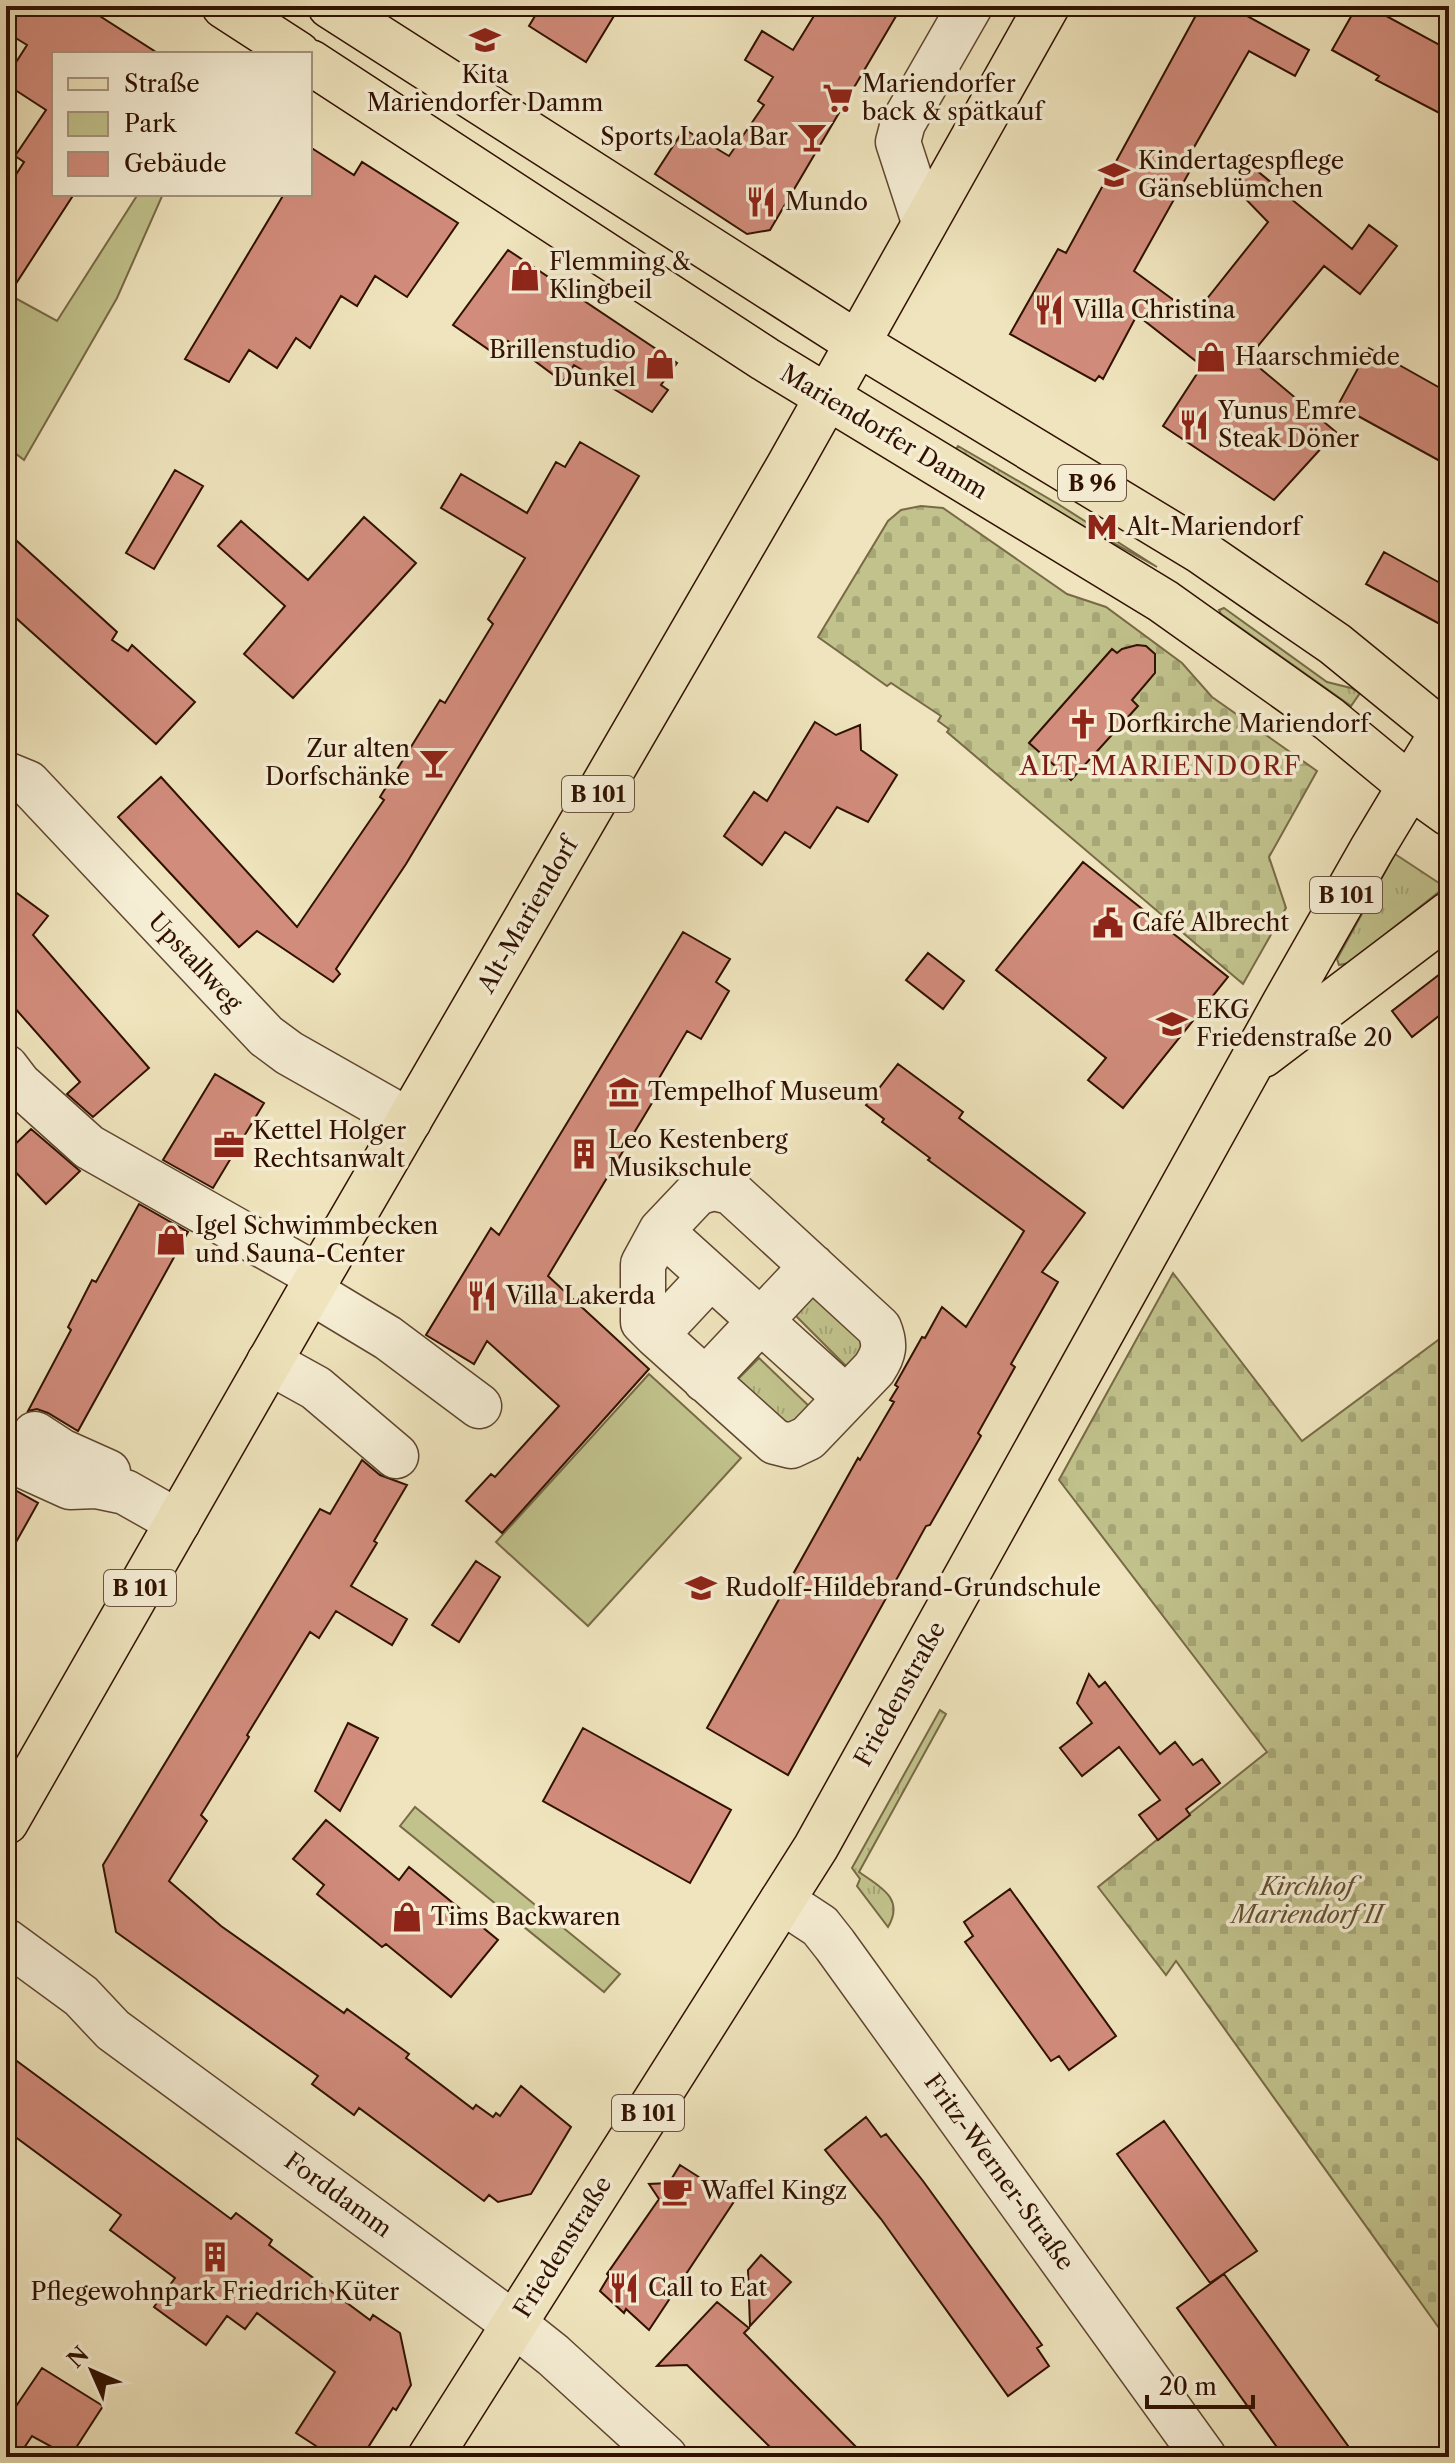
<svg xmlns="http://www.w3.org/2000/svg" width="1455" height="2463" font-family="'Libre Caslon Text',serif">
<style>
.grass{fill:url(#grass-tufts);stroke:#786a46;stroke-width:2}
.cemetery{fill:url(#cemetery-stones);stroke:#786a46;stroke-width:2}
.green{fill:#c1c28c;stroke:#786a46;stroke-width:2}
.building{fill:#d28c7c;stroke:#301100;stroke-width:2}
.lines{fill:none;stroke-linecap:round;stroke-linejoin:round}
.minor-casing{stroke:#60462f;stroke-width:47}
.major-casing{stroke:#301100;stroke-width:47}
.minor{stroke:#f5edd4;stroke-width:44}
.major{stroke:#efe4bd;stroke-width:44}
.labels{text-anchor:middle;stroke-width:7;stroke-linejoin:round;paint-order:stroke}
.shield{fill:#f5edd4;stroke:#6b5340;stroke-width:2}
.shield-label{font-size:22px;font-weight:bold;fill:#301100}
.poi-label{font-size:24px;fill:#301100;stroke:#f5edd4;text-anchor:start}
.street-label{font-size:24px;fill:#301100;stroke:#f5edd4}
.park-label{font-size:24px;font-style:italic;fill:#634f31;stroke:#f5edd4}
.neighbourhood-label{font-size:26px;letter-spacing:2px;fill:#7a1f14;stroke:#f5edd4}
</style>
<defs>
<pattern id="grass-tufts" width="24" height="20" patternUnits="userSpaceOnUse" patternTransform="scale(2)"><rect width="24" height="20" fill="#c1c28c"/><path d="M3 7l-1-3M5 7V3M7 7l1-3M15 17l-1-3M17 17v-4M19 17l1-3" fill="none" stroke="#a6a677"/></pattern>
<pattern id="cemetery-stones" width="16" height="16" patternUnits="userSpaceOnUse" patternTransform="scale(2)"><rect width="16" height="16" fill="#c1c28c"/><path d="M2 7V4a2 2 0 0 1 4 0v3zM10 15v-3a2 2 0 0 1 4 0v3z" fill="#a6a677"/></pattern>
</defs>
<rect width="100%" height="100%" fill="#efe4bd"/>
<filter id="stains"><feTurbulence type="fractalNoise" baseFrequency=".0025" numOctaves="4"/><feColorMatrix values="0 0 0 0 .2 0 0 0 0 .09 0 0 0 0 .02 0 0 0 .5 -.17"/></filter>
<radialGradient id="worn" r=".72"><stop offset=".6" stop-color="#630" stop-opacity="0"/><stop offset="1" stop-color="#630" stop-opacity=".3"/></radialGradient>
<path class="grass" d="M958,446L1058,504L1157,567L953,454Z
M1224,608L1327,682L1351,688L1360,693L1351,706L1221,614L1219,610Z
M1395,854L1445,887L1349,963L1339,965L1337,959Z
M811,1290L873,1351L852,1372L790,1310Z
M759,1358L812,1409L791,1431L737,1380Z
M940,1710L946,1714L859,1872C880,1887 905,1898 888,1927L857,1886L860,1879L852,1868Z"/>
<path class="cemetery" d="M921,506L943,508L1067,594L1106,607L1182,663L1212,697L1317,771L1269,857L1286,908L1243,984L947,732L949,729L938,721L941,716L891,683L887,686L818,637L888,521L901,510Z
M1173,1273L1302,1441L1449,1332V2342L1176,1961L1166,1975L1098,1887L1267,1752L1059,1480Z"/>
<path class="green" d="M138,194H163L117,298L24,460L6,446V293L57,321Z
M649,1374L741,1458L588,1626L496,1542Z
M415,1807L620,1974L604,1992L400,1826Z"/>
<path class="building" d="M6,6H84L159,54H54V194H74L6,299V190L24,162L15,156L46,110L6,84V78L27,45L6,32Z
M541,6H620L586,62L529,26Z
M820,6H902L770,230L747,234L655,174L684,129L729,156L764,105L758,101L773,77L745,60L762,31L793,50Z
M1201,6H1229L1309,50L1295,76L1249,51L1189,156L1196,160L1134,271L1194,315L1268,222L1233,186L1250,165L1352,249L1369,225L1397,246L1360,294L1324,266L1248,358L1336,432L1274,500L1163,426L1202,366L1137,315L1103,379L1099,376L1095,381L1010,334L1058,249L1066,253Z
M1357,6H1368L1449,50V118L1376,80L1379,76L1332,50Z
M310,147L354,175L362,162L458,223L407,297L375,276L357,306L341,296L310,348L296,338L277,368L249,350L229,382L185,359L284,194H310Z
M508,250L677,363L661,385L668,390L652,412L574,365L563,382L508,341L498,356L453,325Z
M1369,348L1449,393V466L1338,405Z
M580,442L639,476L406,864L336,969L340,974L333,982L257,931L239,947L118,817L161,777L297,927L384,800L380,797L440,700L445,703L493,624L488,619L525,558L441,508L461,474L527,513L556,462L565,467Z
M175,470L203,486L154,569L126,553Z
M364,517L416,563L293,698L244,654L285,606L218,546L241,521L308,580Z
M6,531L117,632L112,640L128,651L132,645L195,702L156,744L6,609Z
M1384,552L1449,588V629L1366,584Z
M1137,645L1146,646L1155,654V673L1132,700L1138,706L1071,780L1029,743L1112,649L1117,653L1122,649Z
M815,722L836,735L860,725L861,750L897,775L868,822L837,807L810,848L785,832L762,865L724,836L754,792L767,801Z
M1083,862L1228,977L1123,1108L1088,1080L1106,1058L996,970Z
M6,885L48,916L33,935L149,1068L93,1117L67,1094L80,1082L6,998Z
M683,932L730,959L716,982L729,991L701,1039L687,1031L655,1085L661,1088L548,1276L649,1369L502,1533L466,1501L491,1474L495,1477L559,1406L487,1341L474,1364L426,1335L491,1228L499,1235Z
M928,953L964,981L943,1009L906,980Z
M1449,967V1008L1412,1037L1392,1011Z
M898,1064L963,1112L959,1118L1085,1213L1042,1272L1058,1282L1011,1364L1015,1367L978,1433L981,1436L930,1525L926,1526L788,1775L707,1728L858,1458L860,1460L894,1402L890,1400L898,1387L895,1385L922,1337L925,1338L942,1307L966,1327L1024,1231L928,1160L930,1158L882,1122L884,1119L866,1105Z
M215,1074L264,1103L213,1188L163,1160Z
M31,1129L80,1171L46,1204L6,1162V1153Z
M139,1204L188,1232L78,1431L48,1413L37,1409L28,1411L71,1330L68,1327L92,1280L96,1282Z
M362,1460L380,1475L407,1485L374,1541L377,1543L351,1586L407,1619L392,1645L336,1611L319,1638L310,1632L247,1735L249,1737L201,1815L207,1821L169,1881L221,1926L344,2013L347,2009L409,2054L406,2058L473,2109L476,2105L493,2117L496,2113L500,2116L521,2086L571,2127L531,2194L498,2202L489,2195L484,2201L359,2108L354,2115L312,2084L318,2076L116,1932L103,1865L320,1509L330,1514Z
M6,1485L38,1503L6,1560Z
M476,1561L500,1577L459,1642L432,1625Z
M1089,1674L1099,1687L1105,1682L1160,1754L1175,1742L1193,1765L1202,1759L1220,1783L1186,1809L1190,1815L1158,1840L1139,1815L1160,1800L1119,1747L1082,1776L1060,1748L1092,1723L1077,1703Z
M348,1723L378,1738L340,1811L315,1791Z
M583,1728L731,1810L690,1883L543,1801Z
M326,1820L399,1880L409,1867L498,1940L451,1997L386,1944L382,1947L317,1894L324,1885L293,1859Z
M1010,1889L1116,2036L1069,2070L1059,2056L1051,2061L965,1942L973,1936L964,1922Z
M6,2053L231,2219L236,2213L272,2240L269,2245L370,2320L373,2315L400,2333L411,2385L396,2410L393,2408L362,2457H333L296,2433L335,2372L257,2313L245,2329L227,2316L206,2345L154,2307L175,2278L110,2230L121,2215L6,2130Z
M866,2117L881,2137L886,2134L923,2181L1042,2345L1037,2348L1049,2366L1008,2396L881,2219L825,2150Z
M1164,2121L1257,2251L1210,2283L1117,2154Z
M680,2165L735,2200L649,2330L626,2309L624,2313L600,2291L609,2276L607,2274L659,2199L649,2184L669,2183Z
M761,2255L791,2282L750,2326L748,2270Z
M1224,2274L1356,2457H1284L1177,2308Z
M717,2302L749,2328L744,2333L866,2457H780L687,2365L657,2366Z
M42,2368L103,2406L70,2457L32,2436L18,2457H6V2421Z"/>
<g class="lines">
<g class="minor-casing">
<path id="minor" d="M924,222L898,142L903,123L970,6
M6,774L28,783L266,1036L289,1053L409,1121
M6,1067L19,1084L89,1147L319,1277
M661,1231L846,1398
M310,1291L388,1338L479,1406
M656,1335L643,1322V1264L661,1231L697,1193L714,1188L731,1192L879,1328C886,1345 884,1354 874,1369L808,1438L791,1446L775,1442L656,1335L711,1276
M269,1362L316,1388L396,1456
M705,1380L812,1266
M35,1434L61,1451L108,1472
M6,1453L17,1463L70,1487L96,1486L125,1492L178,1522
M782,1901L820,1926L835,1945L1204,2457
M6,1941L81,1996L113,2030L514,2324L553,2355L665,2457"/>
</g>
<g class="major-casing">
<path id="major" d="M224,6L298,54
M330,6L857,343L1200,551L1335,644L1449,737
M310,62L765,359L1163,601L1329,719L1410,786L1449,814
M1263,1055L1449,914
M6,1822L310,1291L788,467L1047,6
M430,2457L816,1847L1284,1004L1372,849L1449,721"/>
</g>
<use href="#minor" class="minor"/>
<use href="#major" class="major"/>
</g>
<defs>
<g id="school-bare" transform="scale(2.4)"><path d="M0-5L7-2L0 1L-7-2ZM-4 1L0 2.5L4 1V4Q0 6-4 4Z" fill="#8f2418" stroke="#f5edd4" stroke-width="2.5" paint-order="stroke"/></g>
<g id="supermarket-bare" transform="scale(2.4)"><path d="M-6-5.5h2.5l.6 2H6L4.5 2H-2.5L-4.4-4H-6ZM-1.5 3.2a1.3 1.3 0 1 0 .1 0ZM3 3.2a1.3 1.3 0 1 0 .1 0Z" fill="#8f2418" stroke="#f5edd4" stroke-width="2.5" paint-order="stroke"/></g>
<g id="bar-bare" transform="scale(2.4)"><path d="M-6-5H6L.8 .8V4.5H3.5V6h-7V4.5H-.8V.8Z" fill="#8f2418" stroke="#f5edd4" stroke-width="2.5" paint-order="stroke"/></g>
<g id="restaurant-bare" transform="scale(2.4)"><path d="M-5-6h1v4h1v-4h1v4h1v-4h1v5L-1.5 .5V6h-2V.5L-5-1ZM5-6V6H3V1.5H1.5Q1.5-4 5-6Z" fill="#8f2418" stroke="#f5edd4" stroke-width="2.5" paint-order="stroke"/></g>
<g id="shop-bare" transform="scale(2.4)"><path d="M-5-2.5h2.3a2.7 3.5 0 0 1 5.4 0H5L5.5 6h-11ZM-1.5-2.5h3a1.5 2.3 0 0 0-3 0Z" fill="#8f2418" stroke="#f5edd4" stroke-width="2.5" paint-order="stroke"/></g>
<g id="metro-bare" transform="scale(2.4)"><path d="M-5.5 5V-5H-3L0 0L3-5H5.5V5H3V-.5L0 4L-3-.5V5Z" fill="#8f2418" stroke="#f5edd4" stroke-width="2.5" paint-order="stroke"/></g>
<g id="church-bare" transform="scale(2.4)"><path d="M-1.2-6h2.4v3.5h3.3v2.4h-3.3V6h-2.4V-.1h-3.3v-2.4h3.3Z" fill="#8f2418" stroke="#f5edd4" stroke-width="2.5" paint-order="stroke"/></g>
<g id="civic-bare" transform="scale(2.4)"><path d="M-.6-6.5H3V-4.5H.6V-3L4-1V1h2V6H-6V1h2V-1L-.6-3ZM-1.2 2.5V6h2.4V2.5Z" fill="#8f2418" stroke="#f5edd4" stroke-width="2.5" paint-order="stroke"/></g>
<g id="museum-bare" transform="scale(2.4)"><path d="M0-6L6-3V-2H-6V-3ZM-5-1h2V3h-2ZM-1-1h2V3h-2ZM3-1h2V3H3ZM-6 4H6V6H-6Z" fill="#8f2418" stroke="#f5edd4" stroke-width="2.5" paint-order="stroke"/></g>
<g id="office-bare" transform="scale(2.4)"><path d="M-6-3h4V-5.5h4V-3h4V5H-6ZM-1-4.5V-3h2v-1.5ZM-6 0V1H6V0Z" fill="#8f2418" stroke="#f5edd4" stroke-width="2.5" paint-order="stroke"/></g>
<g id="building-bare" transform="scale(2.4)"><path d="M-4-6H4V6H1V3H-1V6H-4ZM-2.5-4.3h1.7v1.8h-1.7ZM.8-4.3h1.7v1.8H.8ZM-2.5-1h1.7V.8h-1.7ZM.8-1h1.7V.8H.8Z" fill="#8f2418" stroke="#f5edd4" stroke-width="2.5" paint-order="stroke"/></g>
<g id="cafe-bare" transform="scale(2.4)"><path d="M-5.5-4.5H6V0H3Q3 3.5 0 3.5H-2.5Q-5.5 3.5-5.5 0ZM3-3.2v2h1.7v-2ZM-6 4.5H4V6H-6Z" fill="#8f2418" stroke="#f5edd4" stroke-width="2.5" paint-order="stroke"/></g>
</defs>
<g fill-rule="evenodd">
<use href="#school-bare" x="485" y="40"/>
<use href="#supermarket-bare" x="838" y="98"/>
<use href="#bar-bare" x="812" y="137"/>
<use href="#school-bare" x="1114" y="175"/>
<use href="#restaurant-bare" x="761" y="202"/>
<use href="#shop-bare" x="525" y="276"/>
<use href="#restaurant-bare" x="1049" y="310"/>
<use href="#shop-bare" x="1211" y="357"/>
<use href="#shop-bare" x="660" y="364"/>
<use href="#restaurant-bare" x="1194" y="425"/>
<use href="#metro-bare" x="1102" y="527"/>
<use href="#church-bare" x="1083" y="724"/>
<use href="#bar-bare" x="434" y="763"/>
<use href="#civic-bare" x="1108" y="923"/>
<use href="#school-bare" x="1172" y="1024"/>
<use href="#museum-bare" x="624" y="1092"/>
<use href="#office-bare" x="229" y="1145"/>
<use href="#building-bare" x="584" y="1154"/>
<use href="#shop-bare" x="171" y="1240"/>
<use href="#restaurant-bare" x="482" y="1296"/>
<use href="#school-bare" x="701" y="1588"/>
<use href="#shop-bare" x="407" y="1917"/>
<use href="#cafe-bare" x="677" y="2191"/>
<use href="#building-bare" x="215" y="2257"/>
<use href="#restaurant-bare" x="624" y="2288"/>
</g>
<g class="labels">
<g class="shield">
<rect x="1058" y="465" width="68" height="36" rx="6"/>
<rect x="562" y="776" width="72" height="36" rx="6"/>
<rect x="1310" y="877" width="72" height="36" rx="6"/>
<rect x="104" y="1570" width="72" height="36" rx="6"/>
<rect x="612" y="2095" width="72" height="36" rx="6"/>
</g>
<g class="shield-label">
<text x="1092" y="491">B 96</text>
<text x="598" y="802">B 101</text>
<text x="1346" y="903">B 101</text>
<text x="140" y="1596">B 101</text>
<text x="648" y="2121">B 101</text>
</g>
<g class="poi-label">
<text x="485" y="83" text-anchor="middle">Kita<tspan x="485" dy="28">Mariendorfer Damm</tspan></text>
<text x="862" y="92">Mariendorfer<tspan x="862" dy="28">back &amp; spätkauf</tspan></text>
<text x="788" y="145" text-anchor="end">Sports Laola Bar</text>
<text x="1138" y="169">Kindertagespflege<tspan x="1138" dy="28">Gänseblümchen</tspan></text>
<text x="785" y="210">Mundo</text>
<text x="549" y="270">Flemming &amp;<tspan x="549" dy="28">Klingbeil</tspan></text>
<text x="1073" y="318">Villa Christina</text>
<text x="636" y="358" text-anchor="end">Brillenstudio<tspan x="636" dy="28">Dunkel</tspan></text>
<text x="1235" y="365">Haarschmiede</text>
<text x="1218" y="419">Yunus Emre<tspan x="1218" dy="28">Steak Döner</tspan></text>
<text x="1126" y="535">Alt-Mariendorf</text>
<text x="1107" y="732">Dorfkirche Mariendorf</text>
<text x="410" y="757" text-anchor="end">Zur alten<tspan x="410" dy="28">Dorfschänke</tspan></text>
<text x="1132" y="931">Café Albrecht</text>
<text x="1196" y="1018">EKG<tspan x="1196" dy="28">Friedenstraße 20</tspan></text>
<text x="648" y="1100">Tempelhof Museum</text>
<text x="253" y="1139">Kettel Holger<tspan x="253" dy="28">Rechtsanwalt</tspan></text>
<text x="608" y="1148">Leo Kestenberg<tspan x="608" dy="28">Musikschule</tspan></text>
<text x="195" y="1234">Igel Schwimmbecken<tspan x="195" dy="28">und Sauna-Center</tspan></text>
<text x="506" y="1304">Villa Lakerda</text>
<text x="725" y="1596">Rudolf-Hildebrand-Grundschule</text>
<text x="431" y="1925">Tims Backwaren</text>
<text x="701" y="2199">Waffel Kingz</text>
<text x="648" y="2296">Call to Eat</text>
<text x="215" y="2300" text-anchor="middle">Pflegewohnpark Friedrich Küter</text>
</g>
<g class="street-label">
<text transform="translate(884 432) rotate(31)" y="8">Mariendorfer Damm</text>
<text transform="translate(528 915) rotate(-60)" y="8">Alt-Mariendorf</text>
<text transform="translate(195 962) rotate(47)" y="8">Upstallweg</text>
<text transform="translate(900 1694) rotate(-61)" y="8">Friedenstraße</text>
<text transform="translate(999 2172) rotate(54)" y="8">Fritz-Werner-Straße</text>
<text transform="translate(338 2195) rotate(36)" y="8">Forddamm</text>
<text transform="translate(563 2247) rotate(-58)" y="8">Friedenstraße</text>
</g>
<g class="park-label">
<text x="1307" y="1895">Kirchhof<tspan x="1307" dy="28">Mariendorf II</tspan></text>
</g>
<g class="neighbourhood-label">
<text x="1161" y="775">ALT-MARIENDORF</text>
</g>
</g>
<rect width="1455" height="2463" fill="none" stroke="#efe4bd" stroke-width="32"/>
<rect x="8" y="8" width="1439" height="2447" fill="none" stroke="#301100" stroke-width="4"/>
<rect x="16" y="16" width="1423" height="2431" fill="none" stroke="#301100" stroke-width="2"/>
<rect x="52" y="52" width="260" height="144" fill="#f5edd4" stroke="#a6957f" stroke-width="2"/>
<rect x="68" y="78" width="40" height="12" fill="#efe4bd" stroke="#a6957f" stroke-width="2"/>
<text x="124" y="92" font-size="24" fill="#301100">Straße</text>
<rect x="68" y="112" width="40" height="24" fill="#c1c28c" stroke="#a6957f" stroke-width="2"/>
<text x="124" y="132" font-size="24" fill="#301100">Park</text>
<rect x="68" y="152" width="40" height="24" fill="#d28c7c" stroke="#a6957f" stroke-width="2"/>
<text x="124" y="172" font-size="24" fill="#301100">Gebäude</text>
<g transform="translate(92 2371) rotate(315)" stroke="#f5edd4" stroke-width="6" paint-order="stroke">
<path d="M0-6L14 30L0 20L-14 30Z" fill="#301100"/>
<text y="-12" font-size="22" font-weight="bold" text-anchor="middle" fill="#301100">N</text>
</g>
<path d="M1147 2395v12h106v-12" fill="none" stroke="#301100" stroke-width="4"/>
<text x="1159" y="2395" font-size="24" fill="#301100" stroke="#f5edd4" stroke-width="6" paint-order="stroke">20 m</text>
<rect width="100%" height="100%" filter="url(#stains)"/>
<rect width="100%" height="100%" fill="url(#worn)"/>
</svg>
